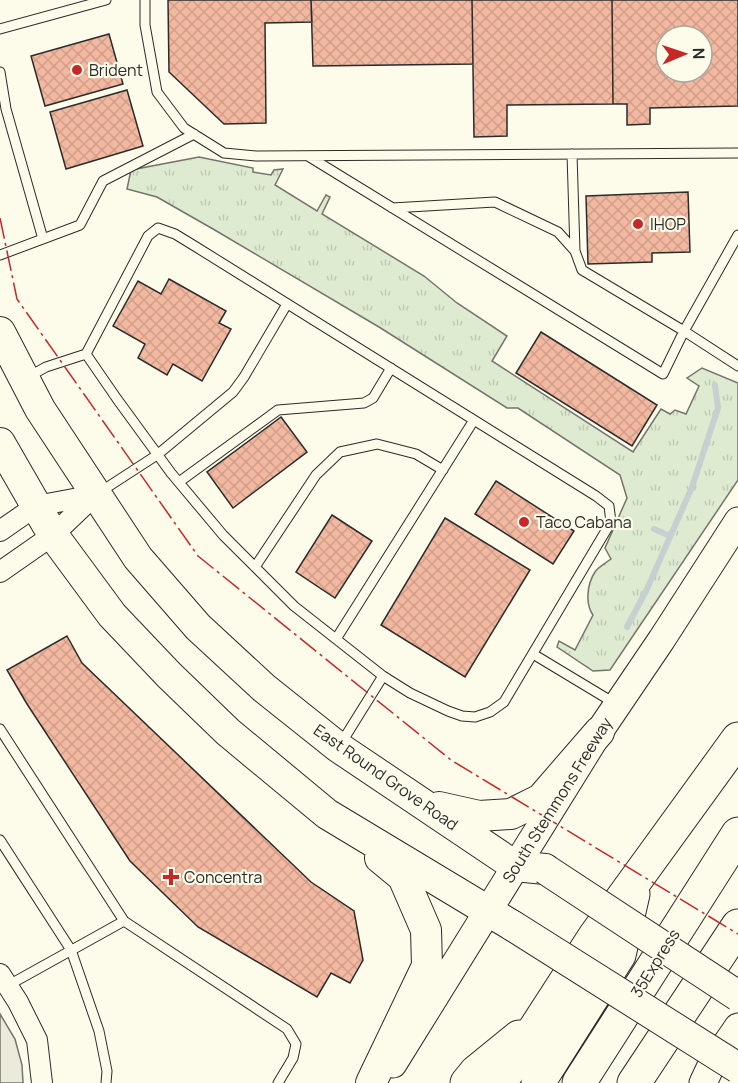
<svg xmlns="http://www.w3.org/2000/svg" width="738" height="1083" font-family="Manrope,sans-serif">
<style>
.grass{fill:url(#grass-tufts);stroke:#74746e;stroke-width:1.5}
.parking{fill:#eceadb;stroke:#74746e;stroke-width:1.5}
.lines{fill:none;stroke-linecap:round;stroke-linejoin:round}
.stream{stroke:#c7d0d0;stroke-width:6}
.building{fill:url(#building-cross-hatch);stroke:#2b2b2b;stroke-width:1.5;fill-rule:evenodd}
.lane-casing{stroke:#2b2b2b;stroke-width:11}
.street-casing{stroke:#2b2b2b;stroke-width:22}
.secondary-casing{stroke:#2b2b2b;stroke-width:29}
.primary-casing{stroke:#2b2b2b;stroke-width:32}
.highway-casing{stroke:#2b2b2b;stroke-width:35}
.lane{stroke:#fdfbea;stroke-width:9}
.street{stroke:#fdfbea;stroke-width:20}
.secondary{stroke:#fdfbea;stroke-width:27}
.primary{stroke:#fdfbea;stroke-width:30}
.highway{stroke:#fdfbea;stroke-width:33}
.primary-bridge-casing{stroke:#2b2b2b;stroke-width:32;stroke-linecap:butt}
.primary-bridge{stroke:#fdfbea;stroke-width:30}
.power{stroke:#c62828;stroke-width:1.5;stroke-dasharray:21 4.5 3 4.5;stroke-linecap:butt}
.poi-dot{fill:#c62828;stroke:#fdfbea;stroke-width:2}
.labels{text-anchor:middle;stroke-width:4.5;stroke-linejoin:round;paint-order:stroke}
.poi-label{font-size:16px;fill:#2b2b2b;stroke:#fdfbea;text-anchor:start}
.street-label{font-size:16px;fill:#2b2b2b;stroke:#fdfbea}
</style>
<defs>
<pattern id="grass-tufts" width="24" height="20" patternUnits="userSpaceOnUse" patternTransform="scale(1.5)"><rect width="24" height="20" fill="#deebd1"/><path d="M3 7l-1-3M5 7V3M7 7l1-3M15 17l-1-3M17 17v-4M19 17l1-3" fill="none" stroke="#bfcab4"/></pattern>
<pattern id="building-cross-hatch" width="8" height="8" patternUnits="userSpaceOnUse" patternTransform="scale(1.5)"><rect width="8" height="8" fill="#f2b8a0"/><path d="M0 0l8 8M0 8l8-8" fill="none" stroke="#d09e8a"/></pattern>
</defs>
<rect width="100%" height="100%" fill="#fdfbea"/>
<path class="grass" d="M199,157L253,168V172L271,175L274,170L283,169L275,185L317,211L326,195L330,197L322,214L424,276L457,303L507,336L492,361L633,452L661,409L670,414L675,410L686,414L699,386L687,378L702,368L738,383V480L610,670L593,671L557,647L559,641L575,650L593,615C585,604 587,584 595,572C598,567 606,563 611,559L605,548L627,498L620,475L518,408H507L379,327L213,229L157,197L127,189L131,170Z"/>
<path class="parking" d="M0,1014L15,1039L22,1065L23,1083H0Z"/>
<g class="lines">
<path class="stream" d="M654,529L670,536
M627,627L647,589L692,487L718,408L715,385"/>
</g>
<path class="building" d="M168,0H311L312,22L265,23L266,123L224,124L169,72Z
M311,0H472L473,64L313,66Z
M472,0H612L613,104L507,105V136L474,137Z
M612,0H738V106L650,108V124L627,125V104H613ZM666,36H702V72H666Z
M109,34L123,84L45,106L31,56Z
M127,90L143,146L66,169L50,112Z
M688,192L690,252L652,253V262L588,264L586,196Z
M169,279L226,311L219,323L231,329L202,381L173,364L167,375L138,358L145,344L113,326L138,281L161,294Z
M541,332L657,405L632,446L516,373Z
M281,417L307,452L233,508L207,472Z
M496,481L574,531L553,564L475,514Z
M332,515L372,541L335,598L296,572Z
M445,518L530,570L465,677L381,625Z
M67,636L82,663L311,882L354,911L363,960L350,983L331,973L317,997L198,927L130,861L27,704L7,670Z"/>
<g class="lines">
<g class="lane-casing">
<path id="lane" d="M145,0V25L157,92L184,128L224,153L256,156L738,153
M0,29L106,0
M0,72L6,109L43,239
M308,156L663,374L684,331L582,270L575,251L572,154
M392,208L495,202L558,232L575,251
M738,235L684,331L738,366
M0,255L80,225L103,181L194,134
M28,377L46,367L86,354L117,399L171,473L223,535L294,606L383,676L410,693L448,711L462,716L475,717L490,712L504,702L611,522L609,506L596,496L193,245L175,234L158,228L148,236L86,354
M179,482L278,410L364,403L373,398L391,368
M100,492L157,455L233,392L244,377L287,304
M255,567L316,475L340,452L377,444L416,454L443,470
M336,639L474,420
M533,654L616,704
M0,729L124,921L287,1029L296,1044L293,1058L278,1083
M340,745L383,676
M0,840L71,950L99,1031L107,1071L106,1083
M7,986L124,921"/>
</g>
<g class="street-casing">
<path id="street" d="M0,531L36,506L95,495
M0,572L53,535L95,495
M0,974L18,1002L37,1040L42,1083"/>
</g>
<g class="secondary-casing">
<path id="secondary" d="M393,1064L599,732L662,639L738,521
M703,1083L711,1066L738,1027"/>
</g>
<g class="primary-casing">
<path id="primary" d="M0,332L40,409L138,558L198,627L264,688L338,747L515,866L545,869
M0,443L53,535L112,615L169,675L228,732L327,814L513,926
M439,807L479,816L511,814L541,799L599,732
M371,1083L427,966L426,930L403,877L380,858"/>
</g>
<g class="highway-casing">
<path id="highway" d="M467,1083L476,1072L519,1037
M500,1083L595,936L738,739
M538,1083L619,955L633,894
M579,1083L738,834
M634,1083L738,926"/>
</g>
<use href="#lane" class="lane"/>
<use href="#street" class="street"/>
<use href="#secondary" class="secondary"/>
<use href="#primary" class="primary"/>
<use href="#highway" class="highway"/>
<g class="primary-bridge-casing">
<path id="primary-bridge" d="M545,869L738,996
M513,926L738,1068"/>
</g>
<use href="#primary-bridge" class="primary-bridge"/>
<path class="power" d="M0,218L17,299L198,556L451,760L738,934"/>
</g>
<g class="poi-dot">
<circle cx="77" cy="70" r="6"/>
<circle cx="638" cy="224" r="6"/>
<circle cx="524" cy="522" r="6"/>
<path d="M168 868h6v6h6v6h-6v6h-6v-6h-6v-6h6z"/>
</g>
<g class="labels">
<g class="poi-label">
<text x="89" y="76">Brident</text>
<text x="650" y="230">IHOP</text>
<text x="536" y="528">Taco Cabana</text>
<text x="184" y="883">Concentra</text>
</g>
<g class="street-label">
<text transform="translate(386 777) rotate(35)" y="6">East Round Grove Road</text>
<text transform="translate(557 800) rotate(-58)" y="6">South Stemmons Freeway</text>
<text transform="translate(655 963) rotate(-58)" y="6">35Express</text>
</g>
</g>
<g transform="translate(684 54) rotate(88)"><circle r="28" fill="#fdfbea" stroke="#a9a89e" stroke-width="1.5"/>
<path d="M0-4.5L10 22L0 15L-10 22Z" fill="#c62828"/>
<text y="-9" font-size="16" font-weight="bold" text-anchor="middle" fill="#2b2b2b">N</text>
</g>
</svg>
